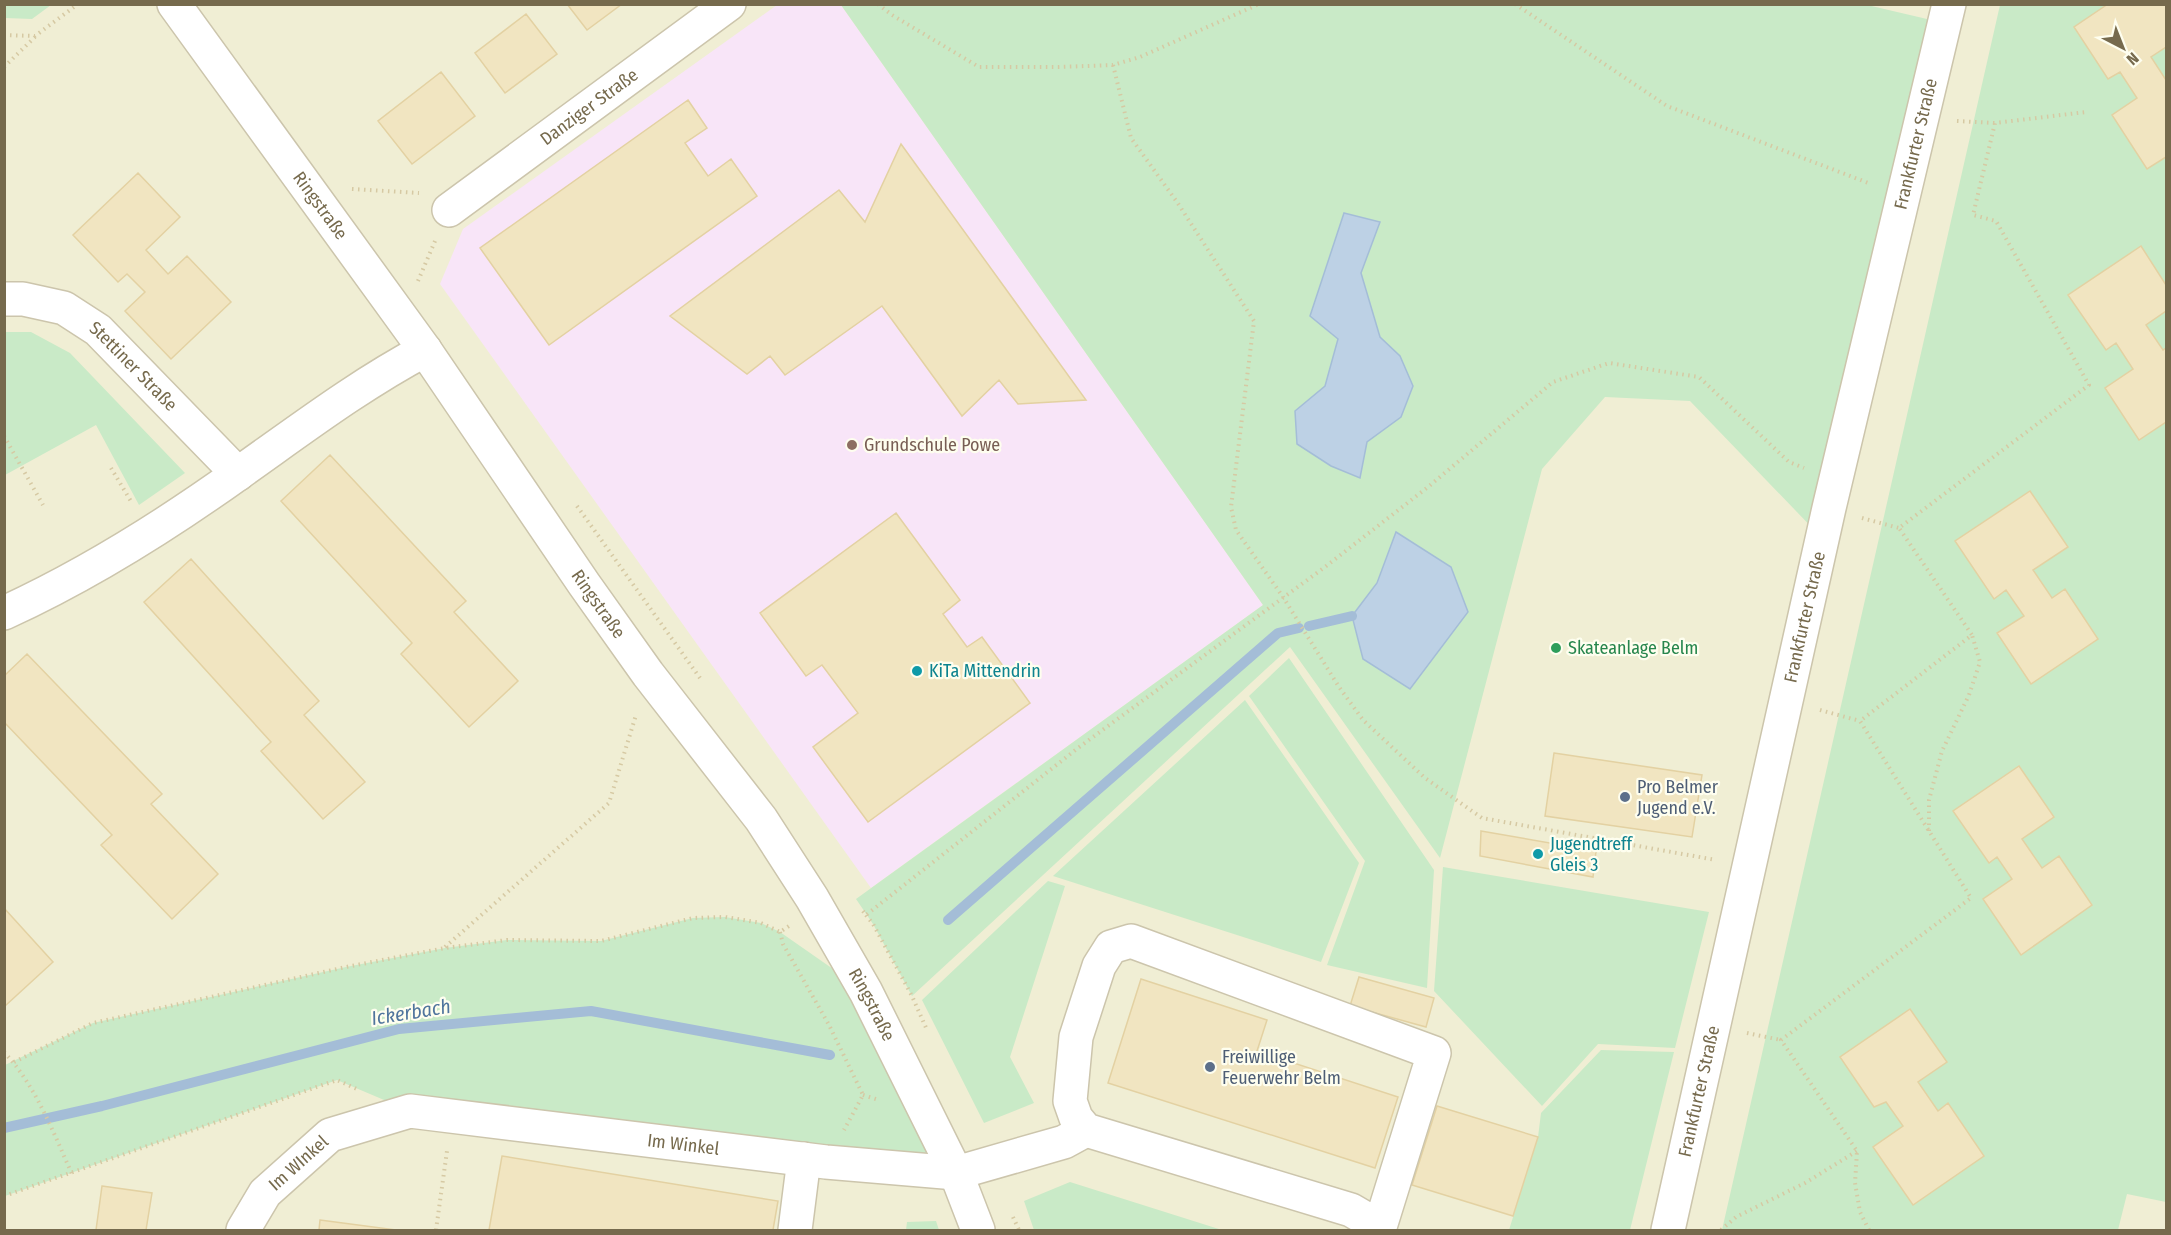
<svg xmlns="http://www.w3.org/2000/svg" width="2171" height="1235" font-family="'Fira Sans Condensed',sans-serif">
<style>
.residential{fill:#f0eed4}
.education{fill:#f8e5f8}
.green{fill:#c9eac7}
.water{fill:#bdd1e5;stroke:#a4bdd7;stroke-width:1.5}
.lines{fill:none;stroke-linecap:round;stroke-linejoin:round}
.stream{stroke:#a4bdd7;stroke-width:10}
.building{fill:#f1e5c1;stroke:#e3d1a2;stroke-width:1.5}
.minor-casing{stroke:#ccc5ac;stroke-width:36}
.path{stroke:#d6c9a3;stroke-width:4;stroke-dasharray:1.5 4.5;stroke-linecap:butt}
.minor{stroke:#fff;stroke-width:33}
.education-dot{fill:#8d6e63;stroke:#fefeef;stroke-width:2}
.leisure-dot{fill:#2e9e5b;stroke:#fefeef;stroke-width:2}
.culture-dot{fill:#0f9aa8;stroke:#fefeef;stroke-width:2}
.service-dot{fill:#5c6f8a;stroke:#fefeef;stroke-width:2}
.labels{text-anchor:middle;stroke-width:4.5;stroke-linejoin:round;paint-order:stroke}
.street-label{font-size:18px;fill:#766a4d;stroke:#fefeef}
.education-label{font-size:18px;fill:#785e54;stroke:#fefeef;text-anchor:start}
.leisure-label{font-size:18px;fill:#27864d;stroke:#fefeef;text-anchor:start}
.culture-label{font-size:18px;fill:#0d838f;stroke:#fefeef;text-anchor:start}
.service-label{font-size:18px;fill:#4e5e75;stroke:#fefeef;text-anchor:start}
.water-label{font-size:20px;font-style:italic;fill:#50759d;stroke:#fefeef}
</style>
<rect width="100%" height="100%" fill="#fcfbe8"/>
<path class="residential" d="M5,5H2166V1230H5Z"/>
<path class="education" d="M777,5H841L1263,605L871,888L440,284L463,229Z"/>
<path class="green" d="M5,4H51V5L32,19L5,18Z
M1863,4L1944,23L1822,538L1690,401L1605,397L1542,469L1440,858L1290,647L912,996L873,924L856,899L1263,605L841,5Z
M2000,5H2166V1202L2127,1194L2118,1230H1722Z
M5,332H31L70,353L185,473L139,505L96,425L5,475Z
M1289,658L1434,870L1427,988L1327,965L1365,861L1249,696Z
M1245,700L1359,863L1321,962L1053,876Z
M1443,867L1709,912L1675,1048L1598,1044L1542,1106L1434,991Z
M1048,881L1065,886L1010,1057L1034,1103L984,1123L922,1000Z
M725,917L761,923L780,932L866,992L956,1173L410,1111L337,1080L5,1196V1065L93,1023L346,967L445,948L507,940L601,941L693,918Z
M1601,1050L1674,1052L1630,1230H1509L1538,1137L1541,1113Z
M1070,1182L1222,1230H1034L1024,1201Z
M936,1221L939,1230H906L907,1222Z"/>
<path class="water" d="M1344,213L1380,222L1361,273L1380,337L1400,356L1413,386L1401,417L1367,442L1360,478L1331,466L1297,444L1295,411L1325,386L1338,339L1310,316Z
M1396,532L1451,567L1468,612L1410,689L1363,659L1352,616L1377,583Z"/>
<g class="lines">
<path class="stream" d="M1309,626L1352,616
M948,920L1278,633L1299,628
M4,1128L102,1106L399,1029L591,1011L830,1055"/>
</g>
<path class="building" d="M567,4H622L587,30Z
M2108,4L2166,5V47L2151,57L2166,80V157L2147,169L2112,115L2137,98L2120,72L2108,79L2074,27Z
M526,14L557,54L505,93L475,53Z
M441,72L475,116L412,164L378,121Z
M688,100L707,128L685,143L708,176L731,159L757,196L549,345L480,248Z
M901,144L1086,400L1018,404L999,380L962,416L882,306L785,375L770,356L747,374L670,316L839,190L865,222Z
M138,173L180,217L146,250L168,274L187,256L231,302L171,359L125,311L145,292L127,274L118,282L73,235Z
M2141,246L2166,285V311L2146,325L2163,350L2166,348V422L2139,440L2105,388L2133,369L2116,343L2106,350L2068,295Z
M330,455L466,601L454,612L518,681L469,727L401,654L412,643L281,501Z
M2030,491L2068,547L2033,570L2052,598L2065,589L2098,639L2031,684L1997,633L2024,616L2006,590L1994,599L1955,541Z
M896,513L960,600L943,614L967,647L982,637L1030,703L868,822L813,747L858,713L822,665L806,676L760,613Z
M191,559L319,701L304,715L365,782L323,819L261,751L271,742L144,602Z
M27,654L162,794L151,804L218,874L172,919L101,845L112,835L4,722V676Z
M1554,753L1702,775L1692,837L1545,816Z
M2019,766L2054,817L2022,839L2042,868L2059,856L2092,905L2021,955L1983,899L2012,879L1997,857L1989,863L1953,811Z
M1481,831L1596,851L1593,877L1480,856Z
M4,908L53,962L5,1006L4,1005Z
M1359,977L1434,998L1426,1027L1350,1006Z
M1141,979L1267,1020L1257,1051L1398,1097L1375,1168L1108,1083Z
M1910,1009L1947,1062L1918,1082L1938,1111L1948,1103L1984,1156L1913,1205L1873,1147L1903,1126L1886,1102L1874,1107L1840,1057Z
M1437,1106L1538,1137L1513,1216L1412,1185Z
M502,1156L778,1201L773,1230H489Z
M102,1186L152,1193L146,1230H96Z
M320,1220L396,1230H319Z"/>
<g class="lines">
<g class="minor-casing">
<g id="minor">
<path id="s1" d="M174,4L425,350L584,584L648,674L761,819L812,898L866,992L956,1173L978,1230"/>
<path id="s2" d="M449,210L729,4"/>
<path id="s3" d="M4,299H23L64,308L98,330L238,474"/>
<path d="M4,613C87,575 165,526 239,473C300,430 359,385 425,350"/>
<path id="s4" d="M243,1230L265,1193L330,1135L410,1111L826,1162L956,1173L1064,1142L1086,1130"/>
<path d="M795,1230L804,1159"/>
<path d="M1377,1230L1363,1217L1351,1210L1086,1130L1076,1118L1070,1101L1076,1037L1099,966L1111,947L1131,941L1434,1053L1379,1230"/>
<path id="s5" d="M1668,1230L1829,508L1949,4"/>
</g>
</g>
<path class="path" d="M878,4L892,15L979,67H1059L1113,65L1140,57L1259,4
M1515,4L1667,106L1871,184
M4,35L35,36L78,4
M1113,65L1131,138L1177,202L1254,321L1231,507L1236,530L1283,597L1339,687L1363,720L1425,778L1482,818L1716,860
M4,67L35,37
M1957,121L1995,123
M352,189L419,193
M418,281L435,241
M4,436L43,505
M111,468L132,503
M577,506L700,678
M1862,518L1899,528
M1820,710L1860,721
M1929,831V800L1942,751L1969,695L1980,662L1972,635
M863,911L866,915L1078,748L1325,567L1428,487L1553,382L1609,363L1699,377L1789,462L1804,468
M866,915L873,924L912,996L927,1030
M780,932L783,944L829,1025L863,1095L844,1130
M445,947L609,803L636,715
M1747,1033L1781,1040
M4,1052C36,1086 53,1132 72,1174
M14,1062L93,1023L346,967L445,948L507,940L601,941L693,918L725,917L761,923L780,932L789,926
M863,1095L879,1100
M4,1196L337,1080L357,1089
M1013,1217L1019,1230
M436,1230L447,1151
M1721,1230L1736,1217L1805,1183L1857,1151
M1869,1230L1860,1212L1855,1183L1857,1151L1781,1040L1971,898L1860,721L1972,635L1899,528L2089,385L1996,221L1973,215L1995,123L2086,112"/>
<use href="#minor" class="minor"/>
</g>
<circle class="education-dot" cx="852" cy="445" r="6"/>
<circle class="leisure-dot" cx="1556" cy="648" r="6"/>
<g class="culture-dot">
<circle cx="917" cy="671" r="6"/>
<circle cx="1538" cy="854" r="6"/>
</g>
<g class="service-dot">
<circle cx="1625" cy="797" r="6"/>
<circle cx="1210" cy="1067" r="6"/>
</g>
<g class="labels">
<g class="street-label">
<text dy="6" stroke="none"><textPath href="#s2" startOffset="174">Danziger Straße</textPath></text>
<text dy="6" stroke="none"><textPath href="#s5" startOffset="1114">Frankfurter Straße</textPath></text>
<text dy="6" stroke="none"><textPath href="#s1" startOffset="249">Ringstraße</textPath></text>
<text dy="6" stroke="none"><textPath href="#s3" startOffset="152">Stettiner Straße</textPath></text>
<text dy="6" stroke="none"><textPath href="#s1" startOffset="735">Ringstraße</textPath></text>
<text dy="6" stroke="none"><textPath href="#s5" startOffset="628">Frankfurter Straße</textPath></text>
<text dy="6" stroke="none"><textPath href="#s1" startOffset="1221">Ringstraße</textPath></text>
<text dy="6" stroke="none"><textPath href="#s5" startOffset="142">Frankfurter Straße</textPath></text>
<text dy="6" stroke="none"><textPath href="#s4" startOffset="489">Im Winkel</textPath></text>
<text dy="6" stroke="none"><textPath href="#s4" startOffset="88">Im WInkel</textPath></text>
</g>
<g class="education-label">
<text x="864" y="451">Grundschule Powe</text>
</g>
<g class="leisure-label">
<text x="1568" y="654">Skateanlage Belm</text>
</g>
<g class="culture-label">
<text x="929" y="677">KiTa Mittendrin</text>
<text x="1550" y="850">Jugendtreff<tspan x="1550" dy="21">Gleis 3</tspan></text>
</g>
<g class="service-label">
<text x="1637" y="793">Pro Belmer<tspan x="1637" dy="21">Jugend e.V.</tspan></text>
<text x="1222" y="1063">Freiwillige<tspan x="1222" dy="21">Feuerwehr Belm</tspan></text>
</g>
<g class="water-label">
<text transform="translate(411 1012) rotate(-9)" y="7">Ickerbach</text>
</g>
</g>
<rect width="2171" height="1235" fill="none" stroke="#766a4d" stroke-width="12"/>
<g transform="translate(2123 48) rotate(138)" stroke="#fefeef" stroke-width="4.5" paint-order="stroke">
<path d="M0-4.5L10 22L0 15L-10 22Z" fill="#766a4d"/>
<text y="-9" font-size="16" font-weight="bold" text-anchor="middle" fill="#766a4d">N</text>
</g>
</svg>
